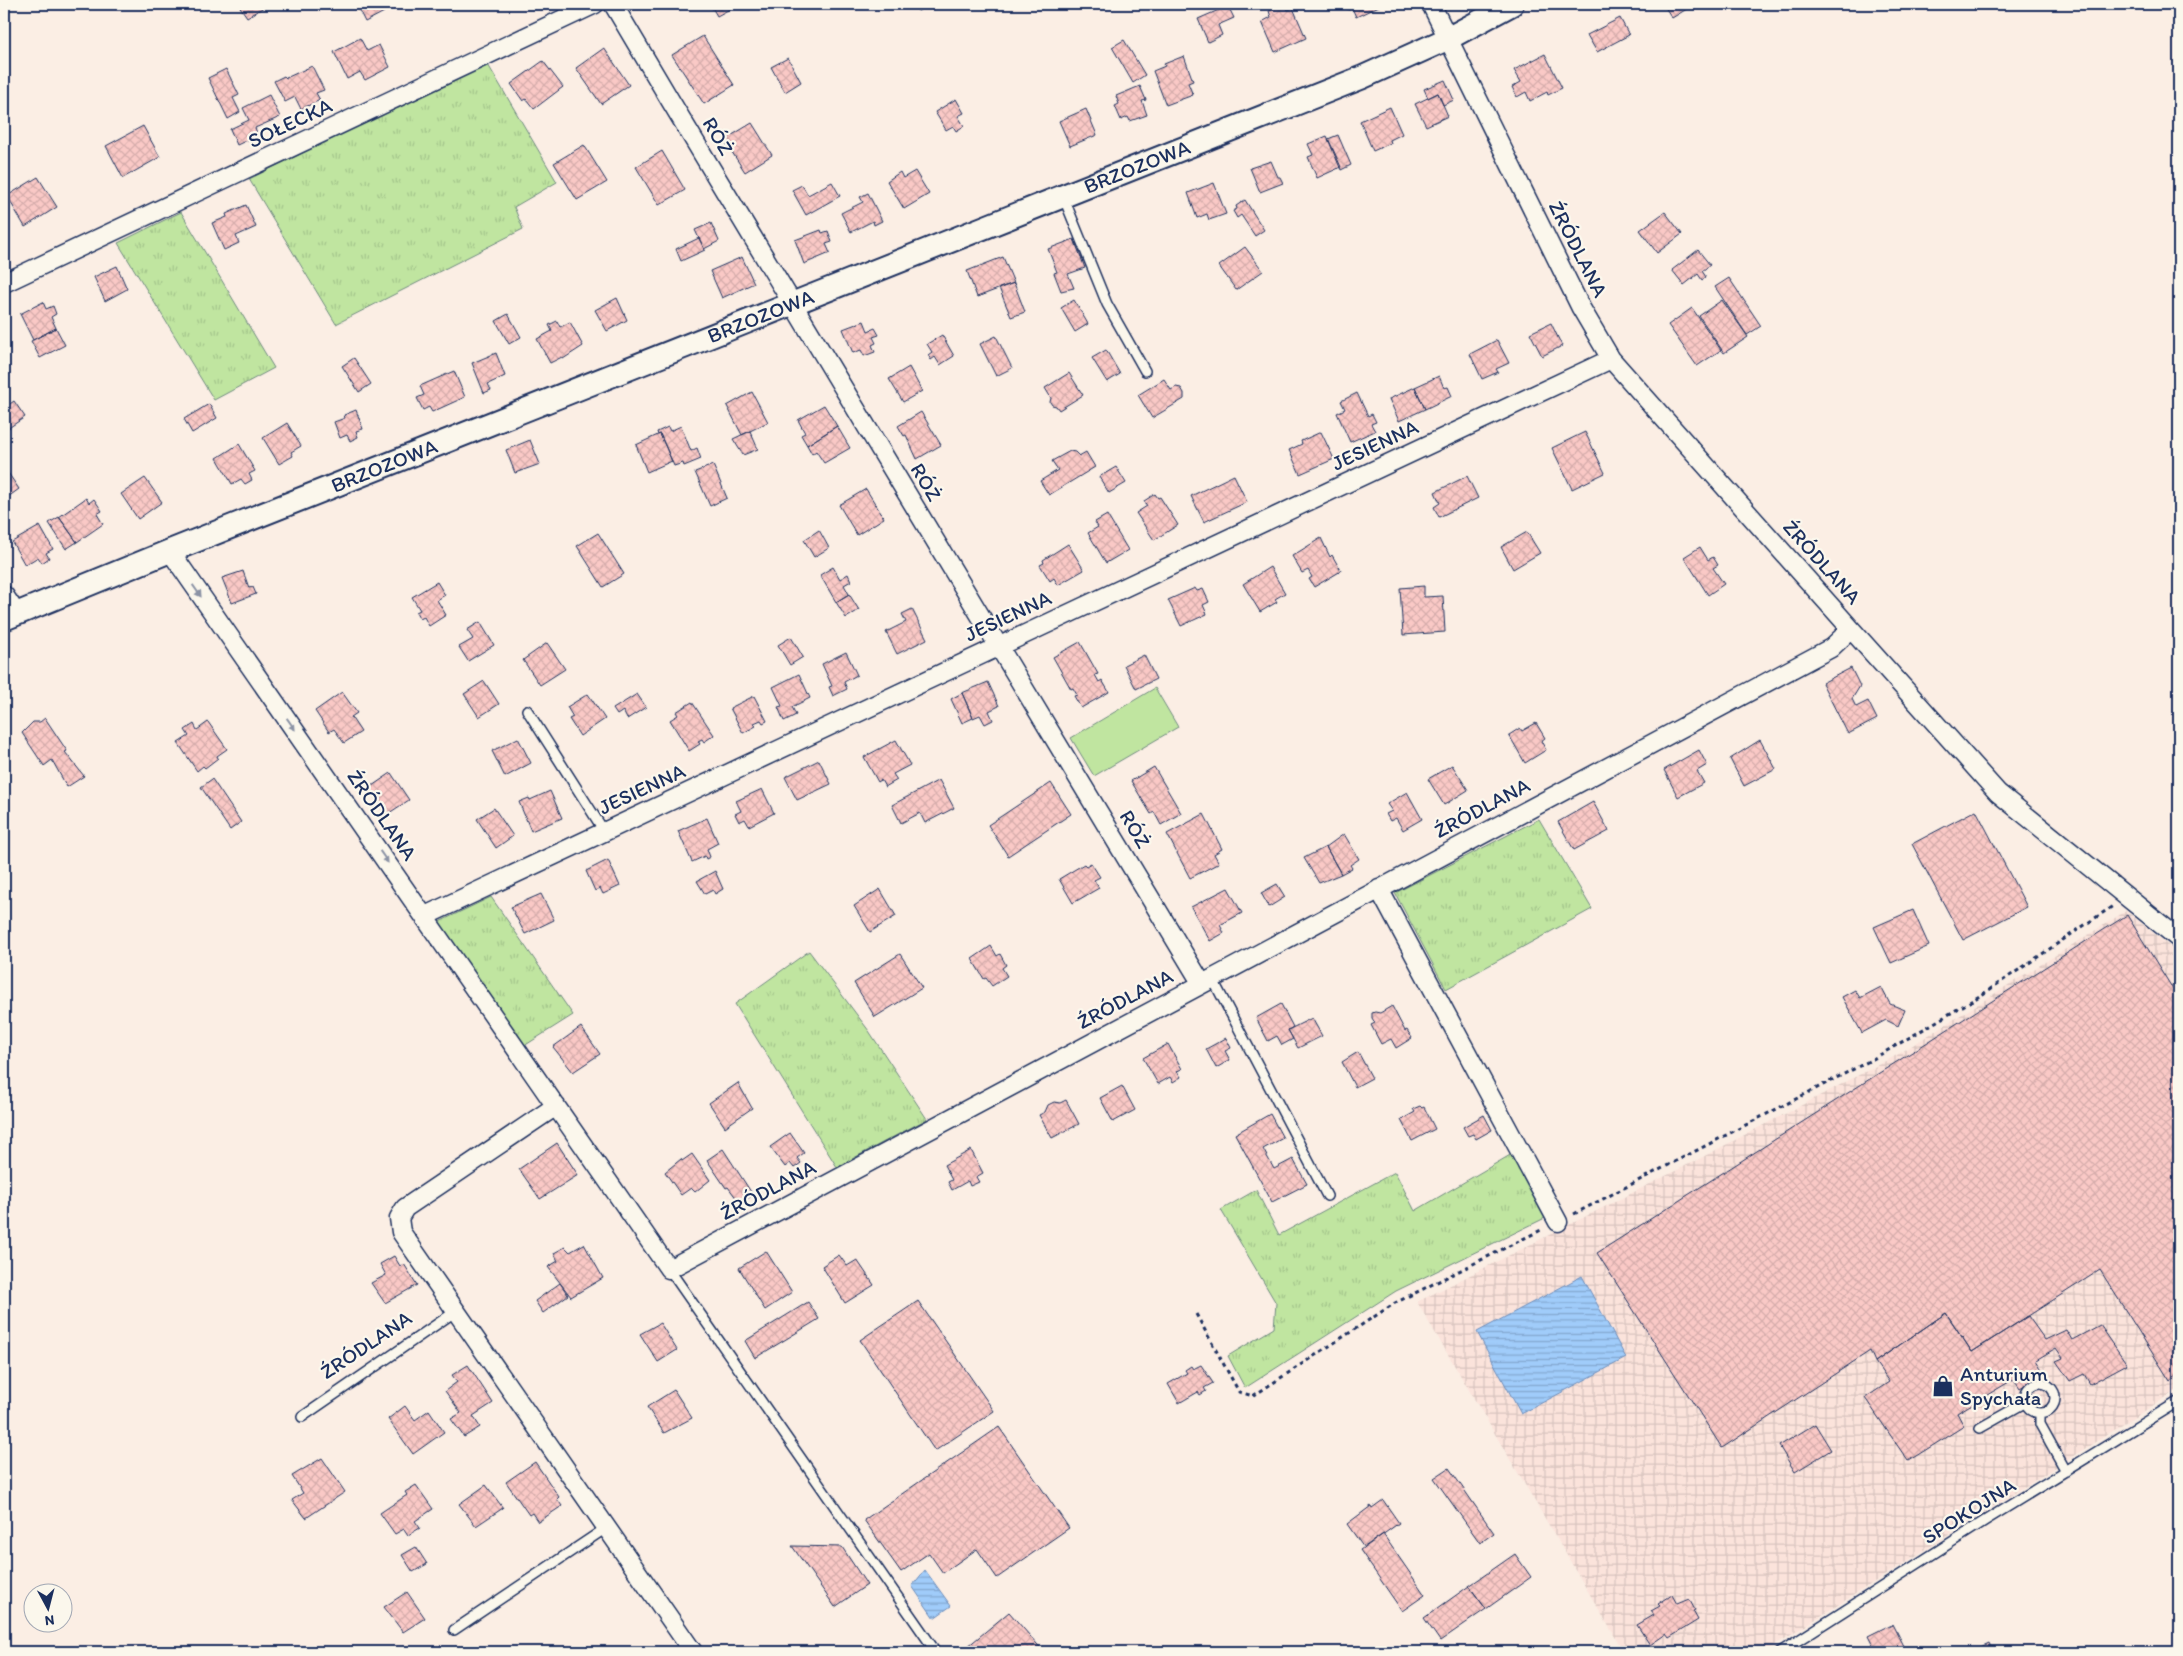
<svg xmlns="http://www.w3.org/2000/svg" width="2183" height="1656" font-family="Itim,sans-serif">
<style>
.industrial{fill:url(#industrial-grid)}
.grass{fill:url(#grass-tufts);stroke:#6e8a7f}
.park{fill:#c0e5a0;stroke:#6e8a7f}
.water{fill:url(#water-rules);stroke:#6b8dbc}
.building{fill:url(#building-cross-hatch);stroke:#1b2f5e}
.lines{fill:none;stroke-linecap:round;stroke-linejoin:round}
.service-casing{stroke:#1b2f5e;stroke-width:12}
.minor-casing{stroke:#1b2f5e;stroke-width:21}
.tertiary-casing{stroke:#1b2f5e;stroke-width:26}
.path{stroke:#1b2f5e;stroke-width:3;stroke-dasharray:4 4;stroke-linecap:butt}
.service{stroke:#fbf7ec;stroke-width:9}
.minor{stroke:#fbf7ec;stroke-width:18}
.tertiary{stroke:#fbf7ec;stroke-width:22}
.oneway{fill:#8b93a5}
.labels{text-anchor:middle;stroke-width:4.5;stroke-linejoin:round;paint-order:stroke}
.street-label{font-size:21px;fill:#1b2f5e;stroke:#fbf7ec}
.poi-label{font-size:21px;fill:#1b2f5e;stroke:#fbf7ec;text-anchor:start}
</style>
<defs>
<pattern id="industrial-grid" width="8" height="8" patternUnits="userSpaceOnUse" patternTransform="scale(1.25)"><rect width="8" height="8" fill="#fbe3db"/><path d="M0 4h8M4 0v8" fill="none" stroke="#d7c3be"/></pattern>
<pattern id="grass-tufts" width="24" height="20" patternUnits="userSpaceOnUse" patternTransform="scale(1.25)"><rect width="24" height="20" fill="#c0e5a0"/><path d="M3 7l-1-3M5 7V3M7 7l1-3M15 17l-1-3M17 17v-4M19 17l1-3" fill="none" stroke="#a4c58c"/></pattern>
<pattern id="water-rules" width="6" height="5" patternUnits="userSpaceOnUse" patternTransform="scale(1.25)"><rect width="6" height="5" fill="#a0ccfa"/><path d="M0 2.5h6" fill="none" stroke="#82a6ce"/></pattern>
<pattern id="building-cross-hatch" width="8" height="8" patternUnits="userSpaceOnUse" patternTransform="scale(1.25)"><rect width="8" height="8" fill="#fac9c6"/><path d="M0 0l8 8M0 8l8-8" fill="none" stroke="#d6adac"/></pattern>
</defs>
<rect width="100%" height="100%" fill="#fbeee4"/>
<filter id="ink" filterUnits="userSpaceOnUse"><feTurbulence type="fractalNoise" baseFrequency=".02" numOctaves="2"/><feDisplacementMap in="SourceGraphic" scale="10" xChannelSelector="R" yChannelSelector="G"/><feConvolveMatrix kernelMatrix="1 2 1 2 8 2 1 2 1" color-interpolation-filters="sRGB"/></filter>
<g filter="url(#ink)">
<path class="industrial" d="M2126,911L2179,954V1389L1764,1652H1624L1417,1302L1697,1160L1897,1055Z"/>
<path class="grass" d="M487,63L557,182L514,207L523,229L336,324L249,179Z
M181,212L274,368L214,400L118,243Z
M1539,819L1592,909L1446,989L1395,893Z
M491,897L573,1015L524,1046L439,922Z
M809,951L869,1031L927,1119L837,1167L735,1004Z
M1517,1151L1545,1218L1396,1291L1245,1388L1228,1356L1274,1328L1276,1303L1221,1210L1256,1190L1279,1235L1395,1172L1415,1211Z"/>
<path class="park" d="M1155,688L1178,727L1094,776L1071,738Z"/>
<path class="water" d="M1582,1276L1626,1358L1521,1414L1477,1332Z
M925,1570L951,1606L934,1618L912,1586Z"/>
<path class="building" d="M238,4H263L264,7L247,17Z
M356,4H380L384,12L365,22Z
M710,4H739L717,16Z
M914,4H930L918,11Z
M1284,4L1288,10L1293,8L1306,38L1275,52L1262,22L1271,17L1269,11Z
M1345,4H1381V5L1356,17L1352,8L1348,10Z
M1663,4H1695L1672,18Z
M1228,6L1234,18L1218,25L1222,35L1208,42L1198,19Z
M1620,18L1629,35L1597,52L1587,35Z
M703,36L734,85L704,104L672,55Z
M360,38L367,51L379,45L390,67L365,80L360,72L347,79L334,52Z
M1124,40L1145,75L1133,83L1112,47Z
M604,48L629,85L601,104L576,68Z
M1545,54L1562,88L1548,95L1547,92L1530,101L1526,92L1517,97L1512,87L1521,82L1514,70Z
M1184,56L1193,81L1188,83L1193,95L1166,105L1153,71L1165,66L1164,64Z
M788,58L801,82L785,92L771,67Z
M543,61L563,87L534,109L526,99L523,101L511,84Z
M312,66L324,90L316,93L320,100L301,109L295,97L285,102L274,81L284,76L286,78Z
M226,69L239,95L233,98L240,112L228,119L208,78Z
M1445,80L1454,100L1443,105L1438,93L1428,98L1424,89Z
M1140,86L1146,100L1142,101L1147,115L1130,121L1128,117L1121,120L1115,106L1119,104L1116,96Z
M1438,93L1448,116L1426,126L1415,104Z
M269,95L280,117L255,128L258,135L237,145L230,129L249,120L243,108Z
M956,99L964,113L958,116L964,126L956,131L953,126L946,130L935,112Z
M1390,107L1402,134L1390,140L1391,143L1373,151L1360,121Z
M1086,109L1097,135L1070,146L1059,121Z
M752,123L772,155L745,172L724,140Z
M143,126L160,157L123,178L106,146Z
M1338,135L1351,165L1341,170L1328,139Z
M1327,136L1341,167L1317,178L1308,157L1313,155L1308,144Z
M584,145L607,182L577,200L554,163Z
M662,151L685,190L659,205L636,167Z
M1271,161L1278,177H1280L1283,183L1260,192L1250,168Z
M915,171L929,194L904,209L887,181L900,172L903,178Z
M38,177L57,207L25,227L7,196Z
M832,182L840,196L806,215L792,190L802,185L808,195Z
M1214,183L1226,214L1209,220L1207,214L1197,218L1188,193Z
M868,193L882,221L874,225L873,221L851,232L841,213L863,202L860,197Z
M1245,200L1264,230L1255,236L1241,215L1237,218L1233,211L1237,209L1236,206Z
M246,205L256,227L236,236L239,243L224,250L212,223L227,217L226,214Z
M1665,212L1682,234L1657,253L1640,230Z
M711,223L719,241L704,249L695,230Z
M821,230L822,233L828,231L832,242L826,244L830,253L804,264L795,240Z
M699,238L705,250L681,261L676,249Z
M1074,239L1085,268L1068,274L1074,288L1061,291L1054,273L1057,272L1048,249Z
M1245,247L1263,271L1236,290L1219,266Z
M1698,250L1710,265L1702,271L1706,277L1702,280L1698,274L1684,285L1672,270Z
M742,257L754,283L722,298L710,271Z
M1003,257L1014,283L977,297L967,271Z
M117,266L127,289L105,301L94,277Z
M1729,278L1761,326L1747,335L1715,287Z
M1014,283L1025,312L1011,317L999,288Z
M617,298L627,320L607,331L595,310Z
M1074,300L1088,324L1075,332L1061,308Z
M1722,300L1748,337L1724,353L1699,316Z
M43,302L46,309L53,306L56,314L51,317L56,328L33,340L20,314Z
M1692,308L1721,350L1697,366L1668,325Z
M508,314L521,337L509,344L496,321Z
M557,321L560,327L570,322L583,346L563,359L562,357L550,363L537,339L552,331L549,325Z
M864,321L868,331L875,328L879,335L873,337L876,343L872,345L875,352L864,356L861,350L853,353L843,329Z
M1551,323L1562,346L1542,356L1530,333Z
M56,328L65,345L40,358L31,341Z
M942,335L954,356L940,365L935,357L931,360L928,355L932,352L927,344Z
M996,336L1012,368L996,376L980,344Z
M1497,340L1509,363L1496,369L1498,372L1482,379L1470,354Z
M1106,350L1120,374L1107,382L1092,358Z
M496,353L505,376L488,384L491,390L484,393L472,363Z
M354,358L371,384L359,392L342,366Z
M909,367L922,391L903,402L889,379Z
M454,371L465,397L432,412L429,407L423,410L417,398L424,395L420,386Z
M1069,373L1083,395L1059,410L1056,406L1052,405L1050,402L1051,398L1045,388Z
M1439,376L1444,388L1448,387L1452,396L1425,409L1415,387Z
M1164,379L1171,390L1176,387L1181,388L1184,393V399L1152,418L1138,395Z
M1415,387L1425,409L1399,421L1389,399Z
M752,392L768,422L742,435L727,406Z
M1357,393L1368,416L1372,414L1376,422L1371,424L1375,431L1350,442L1337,413L1345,409L1341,401Z
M14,401L25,417L4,431V408Z
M209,404L217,418L192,433L184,419Z
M824,405L837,426L807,445L801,435L805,433L798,420Z
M356,410L363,429L356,431L358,437L350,441L347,435L340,438L334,422L345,418L344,415Z
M921,412L941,445L917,459L906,435L904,436L898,426Z
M287,423L301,446L291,452L293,456L279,464L263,438Z
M681,426L691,451L697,448L701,459L684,466L683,463L674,466L660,434L658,435L657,432L668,427L670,431Z
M837,426L850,448L824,463L816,451L812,454L807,445Z
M750,431L758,449L743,455L733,439Z
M1321,432L1334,459L1300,474L1289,450L1302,444L1301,441Z
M1585,432L1605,473L1572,489L1552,448Z
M660,434L672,461L647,472L636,445Z
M530,440L540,464L515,473L506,450Z
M239,444L255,471L249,474L252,480L245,484L241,479L232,484L217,458Z
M1070,451L1075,452L1079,456L1086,452L1095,467L1049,495L1040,481L1058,470L1052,461Z
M713,465L727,498L710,506L695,472Z
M4,467L19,489L4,500Z
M1116,467L1126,483L1109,493L1099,477Z
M1234,475L1247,502L1204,522L1191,496Z
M1467,476L1478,498L1439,517L1434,507L1440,503L1435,492Z
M145,478L162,502L138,519L121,494Z
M866,489L884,518L857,535L839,505Z
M1155,494L1158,498L1160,497L1178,525L1154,540L1136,513L1147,506L1144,501Z
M86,498L89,503L94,499L102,511L97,514L103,524L77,542L59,517Z
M1107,515L1128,550L1106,563L1088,533L1098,527L1095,522Z
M59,517L77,542L66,549L49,523Z
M40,526L53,549L46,553L49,558L42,563L38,557L25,565L12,542Z
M819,530L829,548L814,557L804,540Z
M1527,532L1540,553L1513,569L1501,547Z
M598,533L624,574L603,587L577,546Z
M1321,538L1330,557L1332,555L1341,571L1314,587L1309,579L1312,577L1308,570L1302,573L1292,556Z
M1068,544L1084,570L1058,585L1054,578L1050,581L1040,565L1044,563L1043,560Z
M1700,547L1708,560L1713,557L1718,565L1713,568L1724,584L1708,595L1684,557Z
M833,567L840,579L848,574L851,581L844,585L849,594L836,602L820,575Z
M1270,567L1285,593L1275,599L1277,602L1260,612L1243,584Z
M243,571L249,588L253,587L256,594L232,603L222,578Z
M437,582L445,595L437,600L446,615L429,626L424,617L420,619L416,612L420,610L412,597Z
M1424,586V597L1443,596L1445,632L1403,635L1400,588Z
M1195,588L1197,591L1203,589L1209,602L1203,605L1207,614L1181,626L1168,600Z
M849,594L859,610L846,618L836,602Z
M912,609L927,639L897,654L886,632L906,622L902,614Z
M480,622L494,645L468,661L459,647L473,639L467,630Z
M791,637L803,657L790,665L778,645Z
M1080,642L1098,674L1095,675L1099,682L1102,680L1109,692L1081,708L1074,696L1077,695L1073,688L1071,689L1053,657Z
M547,643L565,669L540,685L523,660Z
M846,652L857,675L844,682L847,689L833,696L829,687L832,686L822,664Z
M1144,655L1156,679L1136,689L1124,665Z
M1851,668L1860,686L1852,699L1856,707L1868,701L1877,719L1848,734L1822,683Z
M799,674L810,698L792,707L796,715L784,721L778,707L782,706L773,687Z
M484,681L499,704L479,717L464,694Z
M988,682L999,706L989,711L993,720L985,724L980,715L973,718L962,693Z
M342,692L357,713L351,717L361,732L344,743L334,729L329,732L315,711Z
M962,693L973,718L962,723L951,699Z
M588,694L605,719L580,736L569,719L573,717L567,707Z
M637,694L646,707L627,719L623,711L617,715L613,709Z
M754,696L767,721L763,723L761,720L754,723L756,726L743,733L730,708Z
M692,702L714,735L704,742L702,739L698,741L700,744L689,751L670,720L678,715L676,712Z
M45,718L67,751L65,752L84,776L67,787L52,760L44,766L22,733L33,722H40Z
M208,722L227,749L217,756L218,758L205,768L203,766L197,771L178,743L189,736L185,730L194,724L197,730Z
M1536,723L1545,738L1541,741L1546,750L1525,763L1509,735L1520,728L1522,731Z
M518,738L531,763L505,777L492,751Z
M896,740L910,765L893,774L897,780L885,787L881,780L878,782L864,757Z
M1760,740L1776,769L1744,786L1730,759Z
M1699,750L1707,765L1697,771L1704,783L1678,797L1664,770Z
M819,760L831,784L797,800L785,777Z
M1452,765L1468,790L1444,805L1428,779Z
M1154,767L1181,813L1161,825L1154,812L1151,814L1131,781Z
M391,773L409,800L386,815L369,788Z
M212,779L241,822L230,830L201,787Z
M939,780L954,808L925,823L920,813L901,823L892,805Z
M1051,783L1071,814L1008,856L988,825Z
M762,789L774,813L749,826L745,819L739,822L735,814L741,811L736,801Z
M550,791L562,818L531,831L519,802L529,798L530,800Z
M1407,792L1422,819L1403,830L1396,818L1390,821L1386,814L1392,811L1387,804Z
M1593,802L1609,831L1574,850L1558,822Z
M494,808L513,836L496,848L477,819Z
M1976,810L2027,907L1963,940L1912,844Z
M1204,814L1222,849L1214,854L1219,863L1190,878L1167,834Z
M707,818L718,843L707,849L710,857L706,859L705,856L692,862L678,831Z
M1344,834L1359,859L1350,865L1352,868L1341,874L1326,847Z
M1326,847L1341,874L1319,883L1304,858Z
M608,860L620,886L603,894L600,888L595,891L586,871Z
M1091,863L1100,877L1094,880L1099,888L1073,903L1059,879L1084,864L1086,866Z
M715,871L723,889L715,894L713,890L705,894L697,881Z
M1277,884L1285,897L1269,907L1261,893Z
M1228,888L1242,913L1220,925L1224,933L1210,941L1191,907Z
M880,889L896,916L870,932L854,906Z
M541,894L554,920L525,934L511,907Z
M1913,910L1929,946L1891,963L1874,927Z
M2127,915L2179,999V1375L2170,1381L2100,1270L1972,1352L1946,1313L1875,1362L1870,1351L1722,1448L1597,1253Z
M991,946L997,956L1000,954L1006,965L1002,968L1007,976L992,986L986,978L984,979L972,959Z
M900,954L922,988L875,1017L854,983Z
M1881,987L1890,1004L1905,1010L1898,1026L1886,1020L1862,1033L1842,997L1855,990L1860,998Z
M1281,1004L1293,1027L1288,1030L1293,1039L1282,1045L1277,1036L1268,1041L1256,1018Z
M1392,1006L1405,1031L1407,1030L1412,1038L1396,1048L1391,1039L1381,1044L1371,1025L1375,1023L1372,1018V1013L1375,1012L1380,1013Z
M1312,1018L1322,1036L1298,1048L1288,1030Z
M581,1027L600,1054L573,1072L553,1047Z
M1226,1038L1231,1048L1225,1051L1230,1060L1216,1068L1206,1049Z
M1168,1044L1182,1069L1177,1071L1181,1077L1173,1082L1170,1077L1158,1084L1143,1058Z
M1358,1052L1372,1078L1355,1087L1342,1062Z
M738,1083L752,1108L725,1127L709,1103Z
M1122,1086L1135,1110L1113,1122L1100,1098Z
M1066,1100L1079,1124L1052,1138L1039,1115L1045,1112L1048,1105L1054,1102L1060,1103Z
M1420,1106L1422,1108L1424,1107L1435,1129L1412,1141L1401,1120L1415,1112L1413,1109Z
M1270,1114L1283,1138L1263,1149L1274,1169L1293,1159L1307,1184L1272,1202L1235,1134Z
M1484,1115L1492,1130L1476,1139L1473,1134L1468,1136L1463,1127Z
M790,1133L804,1153L797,1158L801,1163L794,1168L790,1163L785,1167L770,1147Z
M557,1143L578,1175L540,1199L519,1169Z
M723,1149L753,1195L740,1203L728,1187L726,1188L707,1160Z
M971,1150L983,1173L976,1177L979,1182L970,1186L968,1181L952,1190L948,1182L952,1180L944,1165Z
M692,1154L710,1180L695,1192L691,1188L681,1195L665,1172L681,1159L682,1161Z
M584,1244L603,1278L571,1297L548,1267L558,1261L554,1253L565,1247L570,1252Z
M766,1251L792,1292L765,1310L739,1268Z
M839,1255L847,1266L857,1260L874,1285L845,1303L822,1266Z
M394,1256L400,1266L404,1264L417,1285L385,1303L371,1283L386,1275L380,1264Z
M560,1283L568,1295L543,1313L535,1301Z
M918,1301L994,1411L935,1451L860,1340Z
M808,1302L819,1319L755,1358L745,1341Z
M1946,1313L1972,1352L2028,1316L2045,1340L2066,1330L2072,1340L2100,1325L2127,1364L2090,1384L2084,1374L2070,1381L2056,1361L2063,1358L2056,1348L2036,1360L2044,1373L2020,1388L2014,1379L1957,1413L1964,1426L1908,1461L1865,1398L1889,1382L1875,1362Z
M660,1323L677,1350L658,1362L640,1334Z
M468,1365L493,1403L473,1416L480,1427L464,1437L451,1419L461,1413L445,1391L457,1382L452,1375Z
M1201,1365L1213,1383L1204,1388L1206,1391L1200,1395L1198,1392L1179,1403L1168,1384L1187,1373L1185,1370L1191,1366L1193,1369Z
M674,1390L692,1418L664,1433L647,1407Z
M405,1406L415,1420L429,1410L444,1432L413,1454L388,1419Z
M1815,1424L1831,1450L1795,1472L1779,1446Z
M999,1427L1069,1528L997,1578L977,1549L943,1573L929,1553L901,1572L864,1520Z
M322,1458L345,1492L306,1518L292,1500L303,1493L292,1476Z
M535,1462L559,1497L557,1499L562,1506L538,1522L532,1513L529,1515L506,1482Z
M1449,1468L1494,1533L1480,1543L1434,1478Z
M416,1485L433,1509L415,1521L420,1528L408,1535L404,1529L395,1534L380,1513L407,1495L405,1492Z
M486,1485L503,1508L476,1526L459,1504Z
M1383,1500L1399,1523L1364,1548L1347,1524L1371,1506L1372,1508Z
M1383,1534L1425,1595L1402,1611L1360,1550Z
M792,1546L842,1547L867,1585L835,1607Z
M416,1547L427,1564L413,1572L402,1555Z
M1515,1554L1531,1577L1486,1609L1469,1586Z
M1469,1586L1486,1609L1440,1641L1424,1618Z
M407,1592L425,1618L403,1632L384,1607Z
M1672,1595L1677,1604L1689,1599L1695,1610L1693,1611L1698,1620L1669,1638L1666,1634L1650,1645L1637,1625L1654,1615L1651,1611L1660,1606L1658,1604Z
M1009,1612L1044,1652H961Z
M1892,1624L1906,1652H1876L1868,1636Z
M1988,1643L1992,1652H1969Z"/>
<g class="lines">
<g class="service-casing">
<path id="service" d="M1063,196L1107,304L1145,371
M527,710L604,831
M1212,978L1327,1196
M669,1269L934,1649
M2025 1398a15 15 0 1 1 30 0a15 15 0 1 1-30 0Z
M2040,1413V1424L2066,1471
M302,1417L456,1311
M1980,1428L2026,1402
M454,1630L606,1528
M1780,1652L1986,1520L2179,1401"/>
</g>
<g class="minor-casing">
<path id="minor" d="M613,4C807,332 1006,657 1202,984
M4,283L595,4
M170,551L669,1269L1831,648L1851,629L1611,359L1581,308L1431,4
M4,595L17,614
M1851,629L1998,793L2179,939
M1379,889L1558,1222
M425,916L1611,359
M556,1106L405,1208L399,1218L401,1232L693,1652"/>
</g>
<g class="tertiary-casing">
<g id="tertiary">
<path id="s1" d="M4,619L170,551L1363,77L1447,39L1512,4"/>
</g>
</g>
<path class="path" d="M1574,1214L1873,1059L1983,994L2113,906
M1196,1314L1239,1392L1253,1396L1395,1303L1543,1229"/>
<use href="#service" class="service"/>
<use href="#minor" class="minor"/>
<use href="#tertiary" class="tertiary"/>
</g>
<defs><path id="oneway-solid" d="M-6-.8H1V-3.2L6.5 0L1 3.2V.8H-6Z" transform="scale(1.25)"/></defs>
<g class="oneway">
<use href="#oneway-solid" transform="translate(197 591) rotate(55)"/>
<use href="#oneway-solid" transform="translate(291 724) rotate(55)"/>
<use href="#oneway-solid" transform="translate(384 857) rotate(55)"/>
</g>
</g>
<defs>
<g id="shop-bare" transform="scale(1.725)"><path d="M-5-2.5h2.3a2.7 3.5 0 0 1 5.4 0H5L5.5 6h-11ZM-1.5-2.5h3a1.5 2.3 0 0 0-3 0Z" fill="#1b2f5e" stroke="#fbf7ec" stroke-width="2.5" paint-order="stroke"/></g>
</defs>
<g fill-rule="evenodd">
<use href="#shop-bare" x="1943" y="1386"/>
</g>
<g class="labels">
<g class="street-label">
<text transform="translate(290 123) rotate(-25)" y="7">SOŁECKA</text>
<text transform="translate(718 136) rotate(59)" y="7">RÓŻ</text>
<text dy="7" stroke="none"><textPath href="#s1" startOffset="1220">BRZOZOWA</textPath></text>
<text transform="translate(1578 249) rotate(63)" y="7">ŹRÓDLANA</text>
<text dy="7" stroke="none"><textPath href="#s1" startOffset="815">BRZOZOWA</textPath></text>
<text transform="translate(1375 445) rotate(-25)" y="7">JESIENNA</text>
<text dy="7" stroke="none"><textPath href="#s1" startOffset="410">BRZOZOWA</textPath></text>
<text transform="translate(926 482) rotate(59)" y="7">RÓŻ</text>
<text transform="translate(1822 562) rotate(48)" y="7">ŹRÓDLANA</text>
<text transform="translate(1008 616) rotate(-25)" y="7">JESIENNA</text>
<text transform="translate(642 789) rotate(-25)" y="7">JESIENNA</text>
<text transform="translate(1482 808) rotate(-28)" y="7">ŹRÓDLANA</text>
<text transform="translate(382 815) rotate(55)" y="7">ŹRÓDLANA</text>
<text transform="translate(1135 829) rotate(59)" y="7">RÓŻ</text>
<text transform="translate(1125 999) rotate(-28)" y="7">ŹRÓDLANA</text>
<text transform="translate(768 1190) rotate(-28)" y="7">ŹRÓDLANA</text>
<text transform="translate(366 1345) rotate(-34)" y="7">ŹRÓDLANA</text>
<text transform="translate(1969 1511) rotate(-32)" y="7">SPOKOJNA</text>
</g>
<g class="poi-label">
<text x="1960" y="1381">Anturium<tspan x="1960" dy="24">Spychała</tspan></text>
</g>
</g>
<rect width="2183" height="1656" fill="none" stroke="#fbf7ec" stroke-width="20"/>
<rect x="10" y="10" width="2163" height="1636" fill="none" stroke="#1b2f5e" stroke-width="2" filter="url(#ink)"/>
<g transform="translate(48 1608) rotate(173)"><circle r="24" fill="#fbf7ec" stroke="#a1a7b3"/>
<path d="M0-4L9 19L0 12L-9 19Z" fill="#1b2f5e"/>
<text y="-8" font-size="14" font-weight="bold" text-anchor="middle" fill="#1b2f5e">N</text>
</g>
</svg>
